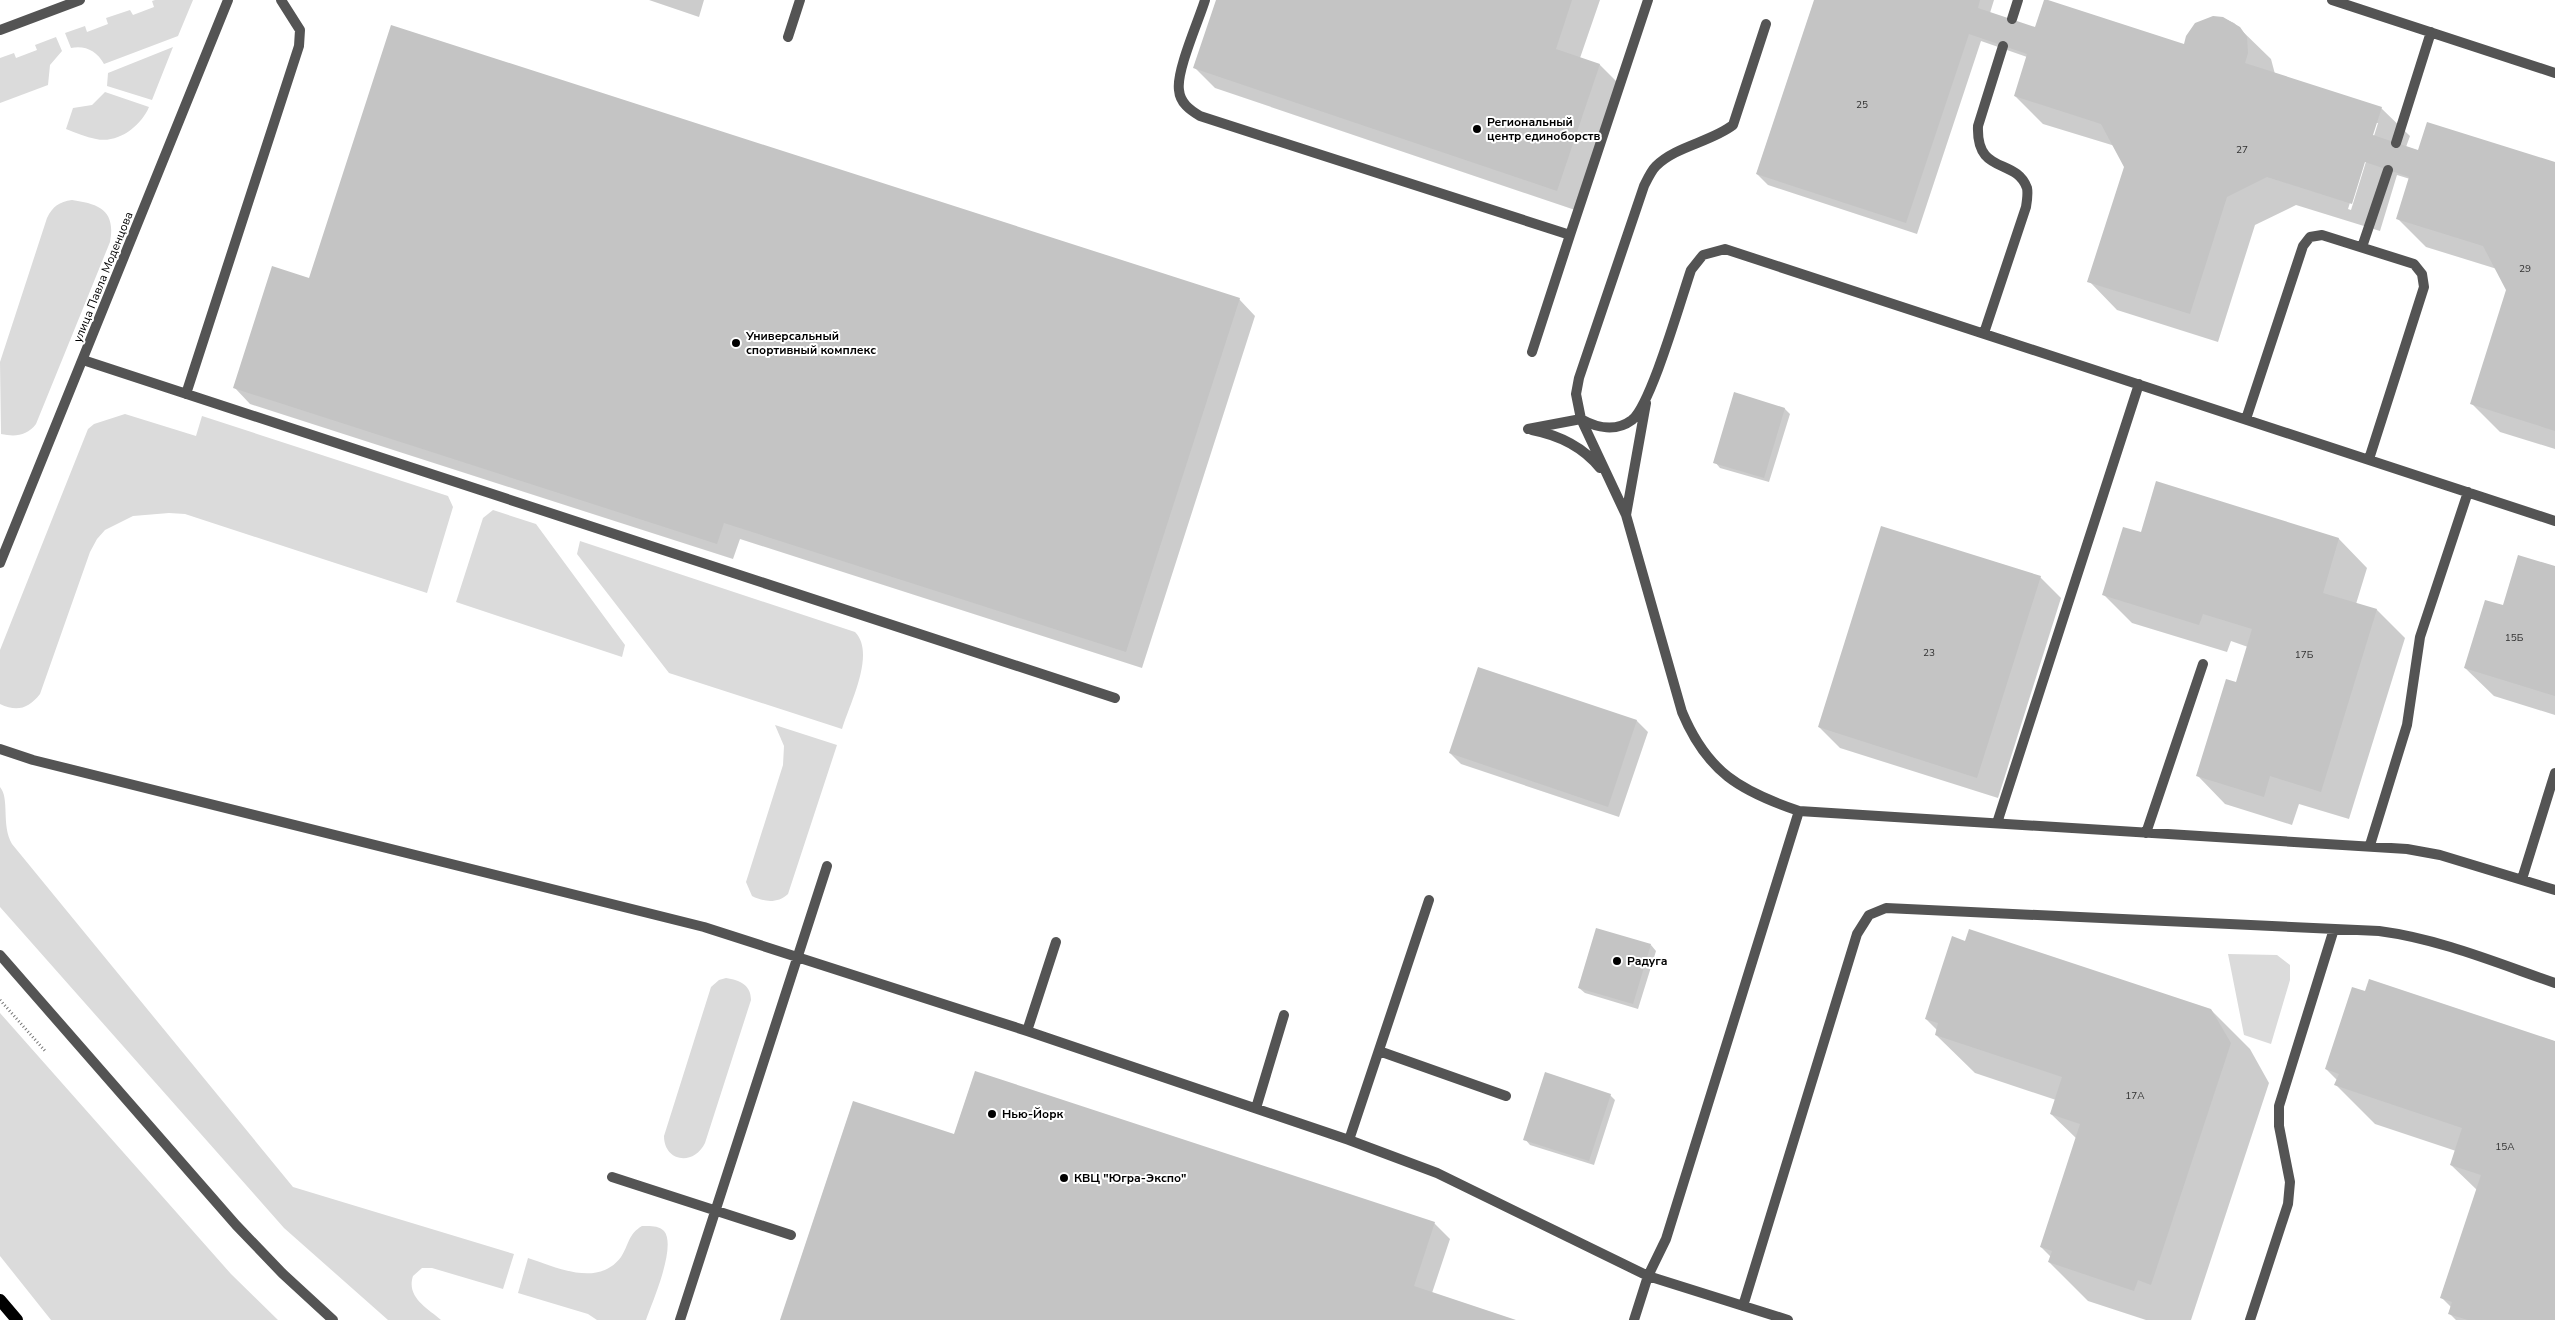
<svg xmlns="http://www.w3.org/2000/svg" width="2555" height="1320" font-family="'Nunito Sans',sans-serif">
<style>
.green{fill:#dbdbdb}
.shadow{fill:#0003;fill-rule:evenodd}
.building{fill:#c4c4c4}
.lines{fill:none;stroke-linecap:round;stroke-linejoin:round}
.path{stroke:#767676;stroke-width:3;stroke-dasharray:1 2.5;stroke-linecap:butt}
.lane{stroke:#545454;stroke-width:10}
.street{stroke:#545454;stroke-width:10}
.primary{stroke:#000;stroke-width:12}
.poi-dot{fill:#000;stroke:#fff;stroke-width:2}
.labels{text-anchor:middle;stroke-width:4;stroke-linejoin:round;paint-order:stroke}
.number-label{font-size:10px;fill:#313131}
.poi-label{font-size:12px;font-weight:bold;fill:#000;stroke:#fff;text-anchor:start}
.street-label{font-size:12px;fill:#000;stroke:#fff}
</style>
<rect width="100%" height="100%" fill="#fff"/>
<path class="green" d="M155,0H193L178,36L104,64C97,51 85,45 71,48L65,33L85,26L87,32L108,24L106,18L130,10L133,15L154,7L152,1Z
M56,37L62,51L50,65L48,85L0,103V58L14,53L16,58L37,50L35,45Z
M173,47L152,100L107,86L108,73Z
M105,92L149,107C141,126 118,144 96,139C86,137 76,133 66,129L73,108L92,105Z
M72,200C99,204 116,210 110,242L36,424C27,436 15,437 1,434L0,362L47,218C53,206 59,202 72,200Z
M125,414L196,436L202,416L448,496L453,507L427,593L185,514L169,513L133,516L105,530L97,539L90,552L40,694C28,709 17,712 0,704V650L88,429L94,424Z
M493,510L536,524L625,645L622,657L456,602L483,518Z
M580,541L855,632C876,653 850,703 842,729L669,673L577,554Z
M775,725L837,745L788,894C777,904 764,902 752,896L746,882L783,765L784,746Z
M0,787C10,799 1,825 12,844L293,1187L514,1254L503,1289L432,1268H422L413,1276C406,1297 427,1308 441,1320H388L284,1228L0,907Z
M2228,954L2277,955L2290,965V980L2271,1044L2244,1035Z
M726,978C740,980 751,985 751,1000L705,1143C693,1167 664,1161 664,1136L711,987L719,980Z
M0,1013L231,1274L278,1320H51L0,1256Z
M642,1226C649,1226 658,1225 664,1231C677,1246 652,1303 646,1320H597L588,1314L518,1293L528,1258C556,1267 598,1288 621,1257C629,1245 628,1234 642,1226Z"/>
<path class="shadow" d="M649,0H704L699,17Z
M1217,0H1600L1580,58L1600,65L1621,86L1578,211L1215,88L1194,67Z
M1815,0H1994L1990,13L2036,29L2185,45L2223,18L2234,23L2271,59L2275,74L2381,108L2410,136L2406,147L2418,151L2555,163V449L2500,432L2472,404L2508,290L2497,269L2426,247L2397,218L2410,179L2397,175L2380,231L2296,205L2255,225L2218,342L2117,310L2089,281L2125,167L2115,146L2043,124L2015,96L2027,57L1981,41L1917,234L1768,185L1757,174ZM2375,123H2378L2351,210L2348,209Z
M1239,299L1255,316L1142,668L740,539L733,559L250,404L234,387Z
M1735,394L1785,409L1790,414L1769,482L1720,468L1715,462Z
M2157,483L2339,539L2367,568L2356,604L2377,610L2405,638L2349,819L2299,804L2292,825L2225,804L2197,775L2237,684L2248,647L2231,641L2227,652L2132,623L2103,594L2142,533Z
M2555,567V715L2494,696L2465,668L2504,607Z
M2040,577L2061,598L1998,798L1840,748L1819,727Z
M1479,669L1637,721L1648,732L1619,817L1461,764L1450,753Z
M1651,945L1656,951L1638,1009L1585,993L1579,988Z
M2211,1010L2250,1049L2269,1083L2191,1320H2146L2088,1301L2049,1262L2051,1257L2041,1247L2077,1139L2051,1114L2056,1100L1975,1073L1936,1035L1937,1030L1926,1019Z
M2555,1042V1320H2456L2449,1313L2451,1307L2441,1297L2477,1190L2451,1165L2456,1151L2375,1124L2336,1085L2338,1081L2326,1069Z
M1610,1095L1615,1100L1594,1165L1530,1145L1525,1139Z
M955,1136L1434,1223L1450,1239L1432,1293L1513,1320H782Z"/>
<path class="building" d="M1216,0H1572L1556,49L1600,64L1557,191L1193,68Z
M1814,0H1980L1978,8L2035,27L2044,0H2048L2184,44L2186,36L2195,23L2213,16L2223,17L2240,27L2247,37L2248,53L2245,63L2382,107L2373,135L2418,150L2427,122L2555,162V431L2470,404L2506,290L2483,246L2396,219L2409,177L2365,162L2352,204L2267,177L2227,197L2190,314L2087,282L2124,167L2101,124L2014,96L2027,54L1969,34L1906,223L1756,174Z
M391,25L1240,298L1126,652L724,523L717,544L233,388L272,266L309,278Z
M1734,392L1785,408L1764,478L1713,463Z
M2156,481L2339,538L2323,593L2377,609L2321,792L2270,776L2264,797L2196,776L2226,679L2236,682L2252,629L2203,614L2199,625L2102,595L2123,527L2141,532Z
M1881,526L2041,576L1977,778L1818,727Z
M2518,555L2555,566V696L2464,668L2485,600L2503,605Z
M1478,667L1637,720L1608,807L1449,753Z
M1596,928L1651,944L1633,1004L1578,988Z
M1969,929L2211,1009L2231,1043L2151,1285L2138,1280L2134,1291L2048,1262L2052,1251L2040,1247L2080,1124L2050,1114L2062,1077L1935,1035L1938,1023L1925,1019L1952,936L1965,941Z
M2369,979L2555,1041V1320H2468L2448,1314L2452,1302L2440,1298L2481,1175L2450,1165L2462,1128L2334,1085L2339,1074L2325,1069L2352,987L2365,991Z
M975,1071L1435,1222L1414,1286L1516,1320H780L853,1101L954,1134Z
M1545,1072L1611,1094L1589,1161L1523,1140Z"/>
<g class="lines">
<path class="path" d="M0,1000L46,1052"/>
<path class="lane" d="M1205,0C1199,20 1176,71 1179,90C1180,103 1190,110 1200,116L1570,235L1532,352
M2332,0L2555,73
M2012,19L2018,0
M1766,24L1733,125C1711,142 1676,146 1656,166C1651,171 1647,180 1644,186L1579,378L1576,394L1581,419C1597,428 1616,432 1632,420C1651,405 1681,299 1691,270L1703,255L1725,249L2555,521
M0,30L80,0
M788,37L800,0
M2396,143L2431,32
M1570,235L1648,0
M2362,247L2388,170
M1984,333L2026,207C2027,201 2028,193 2027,188C2016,157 1976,176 1978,126L2003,46
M83,360L1115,698
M186,394L299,46L300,30L281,0
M2246,419L2303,246L2310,237L2322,235L2414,264L2422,274L2424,287L2369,459
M1528,429L1581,419L1626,515L1682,712C1707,772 1740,791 1799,811
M1532,430C1558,435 1583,447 1600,468
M1626,515L1646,403
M0,749L33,760L704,927L1027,1031L1349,1140L1437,1173L1648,1276L1788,1320
M1997,823L2139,384
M2146,833L2203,664
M2370,845L2407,725L2420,637L2468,492
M2522,879L2555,773
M1027,1031L1056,942
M1379,1051L1506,1096
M1256,1108L1284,1015
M1349,1140L1429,900
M612,1177L791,1235
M1743,1306L1857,934L1869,915L1886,908L2379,931C2440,939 2497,963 2555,983
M680,1320L827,866
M1634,1320L1648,1276L1666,1239L1799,811L2407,849L2440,855L2555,890
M2250,1320L2288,1204L2290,1182L2279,1126V1106L2334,929"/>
<path class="street" d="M0,563L228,0
M0,955L236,1225L282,1273L333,1320"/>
<path class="primary" d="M0,1300L17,1320"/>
</g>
<g class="poi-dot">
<circle cx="1477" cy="129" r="5"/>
<circle cx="736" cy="343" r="5"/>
<circle cx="1617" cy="961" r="5"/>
<circle cx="992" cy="1114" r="5"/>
<circle cx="1064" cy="1178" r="5"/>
</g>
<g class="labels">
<g class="number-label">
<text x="1862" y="108">25</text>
<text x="2242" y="153">27</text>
<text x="2525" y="272">29</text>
<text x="2514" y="641">15Б</text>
<text x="1929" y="656">23</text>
<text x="2304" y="658">17Б</text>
<text x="2135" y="1099">17А</text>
<text x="2505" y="1150">15А</text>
</g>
<g class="poi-label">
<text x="1487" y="126">Региональный<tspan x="1487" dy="14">центр единоборств</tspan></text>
<text x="746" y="340">Универсальный<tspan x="746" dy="14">спортивный комплекс</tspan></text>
<text x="1627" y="965">Радуга</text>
<text x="1002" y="1118">Нью-Йорк</text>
<text x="1074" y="1182">КВЦ "Югра-Экспо"</text>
</g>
<g class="street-label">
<text transform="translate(103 277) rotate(-68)" y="4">улица Павла Моденцова</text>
</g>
</g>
</svg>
